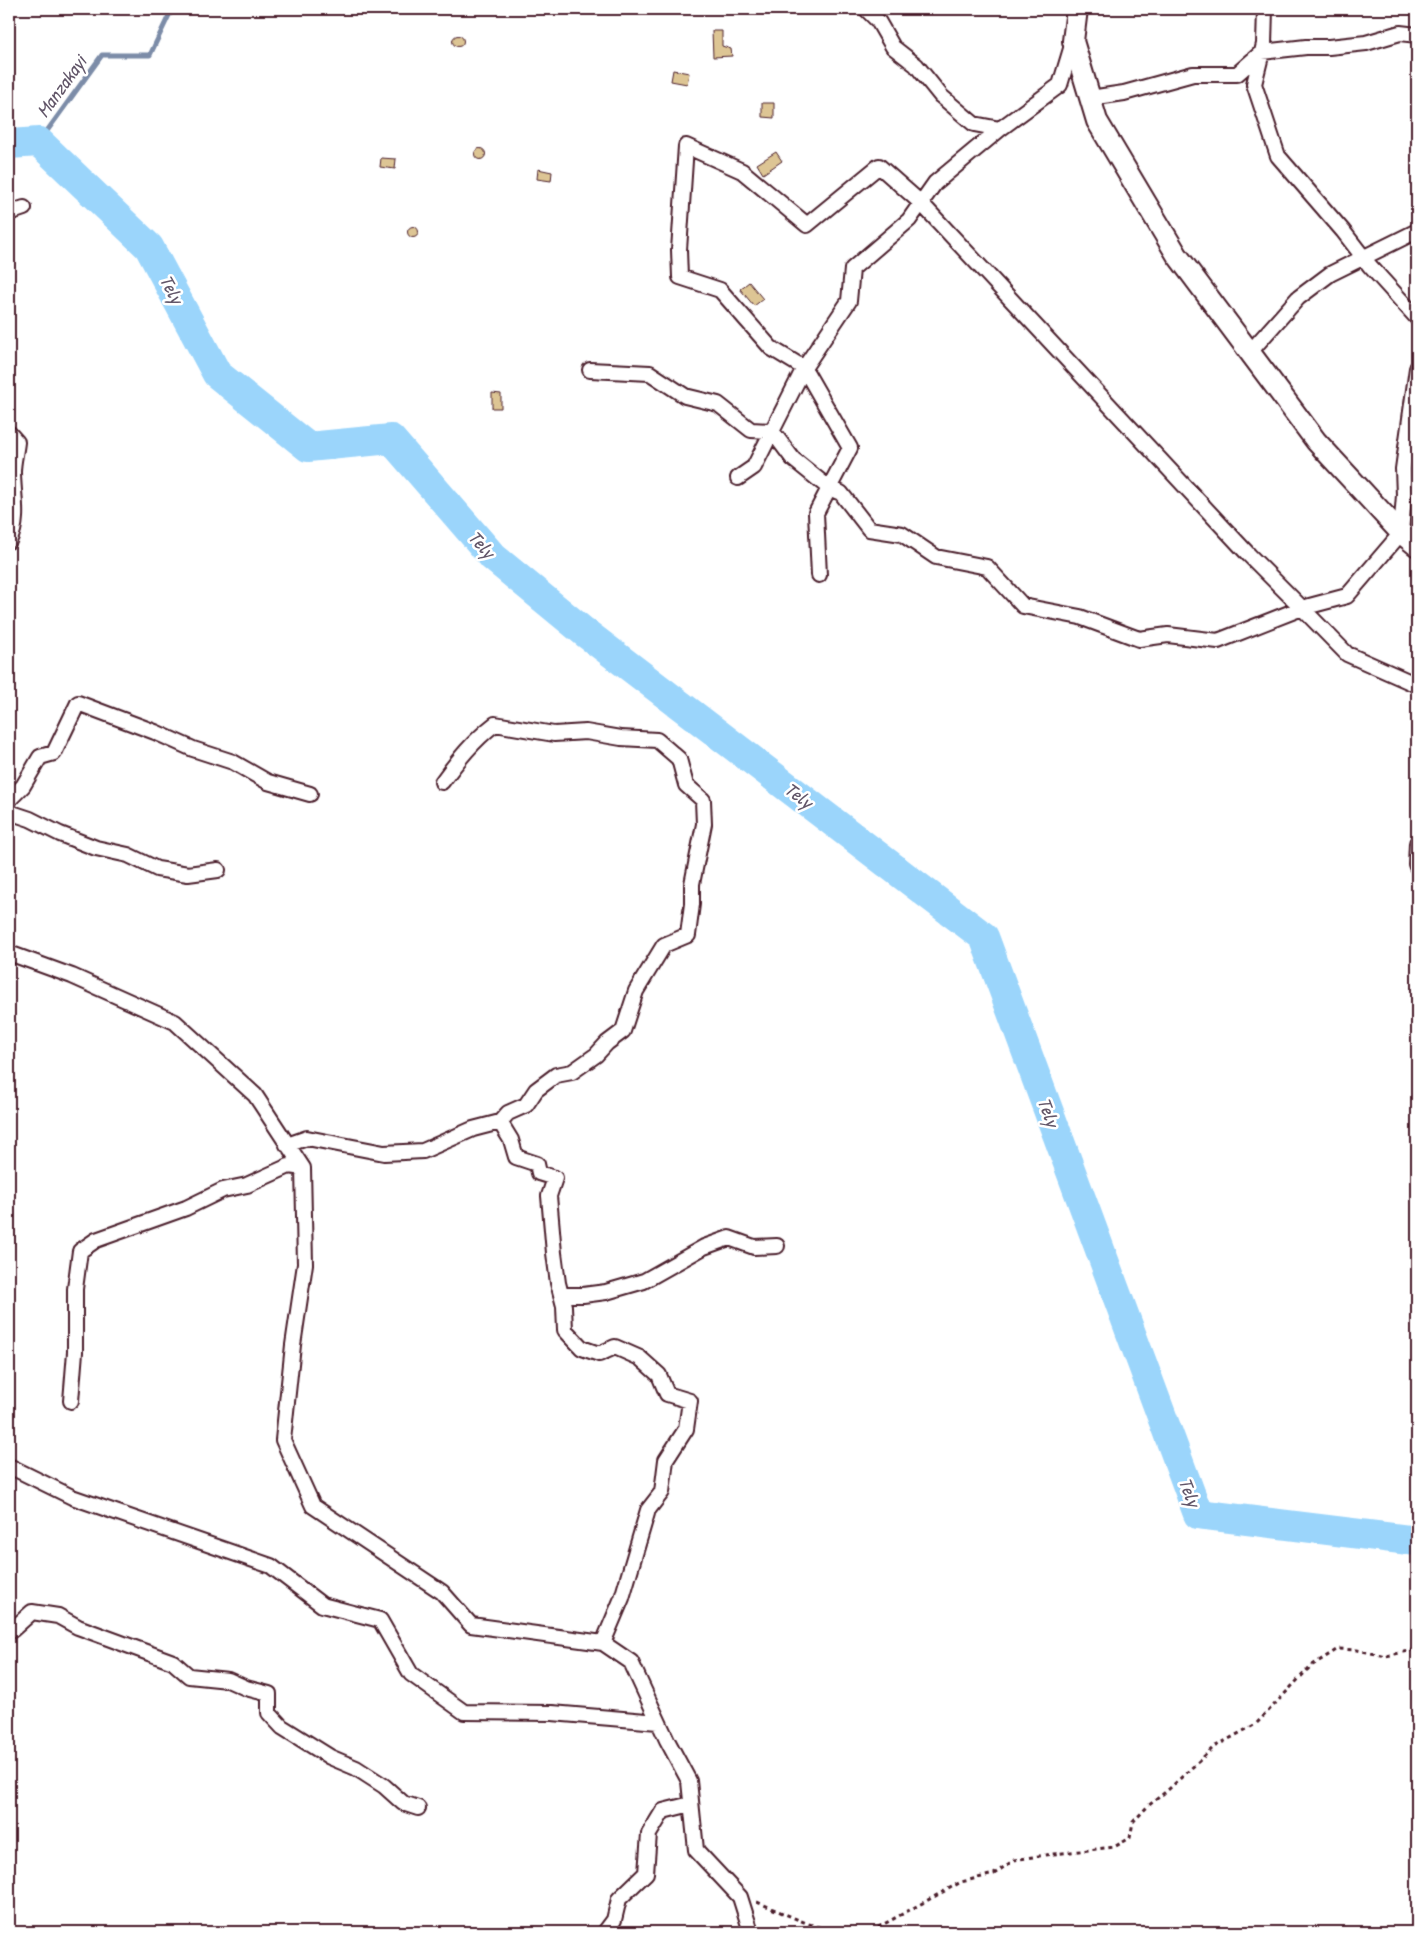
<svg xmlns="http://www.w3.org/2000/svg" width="1426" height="1941" font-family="'Patrick Hand',sans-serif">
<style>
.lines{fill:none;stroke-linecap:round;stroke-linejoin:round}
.stream{stroke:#7b8ca8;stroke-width:5}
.river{stroke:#9bd5fb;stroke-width:30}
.building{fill:#ddc594;stroke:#4a1f2b}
.street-casing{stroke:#4a1f2b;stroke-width:18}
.secondary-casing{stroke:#4a1f2b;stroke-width:24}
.path{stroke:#4a1f2b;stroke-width:3;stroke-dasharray:4 4;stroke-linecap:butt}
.street{stroke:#fff;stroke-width:14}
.secondary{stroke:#fff;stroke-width:20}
.labels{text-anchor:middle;stroke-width:5;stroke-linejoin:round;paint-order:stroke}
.water-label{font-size:19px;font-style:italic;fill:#625669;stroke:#fff}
</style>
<rect width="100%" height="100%" fill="#fff"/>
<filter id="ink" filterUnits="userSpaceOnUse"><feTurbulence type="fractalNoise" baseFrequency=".02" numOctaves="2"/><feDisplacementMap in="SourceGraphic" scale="10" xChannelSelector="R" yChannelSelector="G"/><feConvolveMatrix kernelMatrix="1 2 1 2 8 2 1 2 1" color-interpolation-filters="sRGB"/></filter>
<g filter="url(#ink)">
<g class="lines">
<path class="stream" d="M39,142L102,55H150L172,9"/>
<path class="river" d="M9,144L39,142L149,247L217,374L308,447L391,439L493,557L583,631L984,937L1198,1514L1417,1541"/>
</g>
<path class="building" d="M712,31H722V46L731,49L732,56L713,57Z
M452.5 41a5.5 5.5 0 1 1 11 0a5.5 5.5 0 1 1-11 0Z
M673,70L689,73L687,84L671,81Z
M762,103H774V118L762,117Z
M474.5 154a5.5 5.5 0 1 1 11 0a5.5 5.5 0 1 1-11 0Z
M776,152L782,161L763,174L757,164Z
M381,158L396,159L395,169L380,167Z
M538,169L552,172L551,181L537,179Z
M407.5 232a5.5 5.5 0 1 1 11 0a5.5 5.5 0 1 1-11 0Z
M749,282L763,299L754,306L740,289Z
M492,393L501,394V408H492Z"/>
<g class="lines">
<g class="street-casing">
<path id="street" d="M866,9L878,21L893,47L916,65L941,96L974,124L1000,129
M1265,9L1264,44L1254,84L1278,156L1343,231L1370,266L1417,318
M1090,98L1124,93L1193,74H1237L1262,52L1306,47H1329L1366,43L1400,33L1417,35
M9,213L24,208
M1250,352L1298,298L1330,274L1417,231
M590,370L650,373L685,396L718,404L751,430L772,431L793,459L829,488L841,493L869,529L902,534L936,557L987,567L1023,606L1080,617L1139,639L1168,635L1218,641L1302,608L1347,654L1417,685
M9,433L17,442C16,452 13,462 13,472C13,495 20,520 9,541
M738,478L754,467L804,368L849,301L852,269L909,220L935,183L1000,129L1060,85L1073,42
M819,575L816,513L850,448L804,368L771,348L720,290L680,277L679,250L686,146L742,171L807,225L879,166L921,203L1249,555L1302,608L1347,596L1401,533L1404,495L1403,469L1417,368
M442,782C458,760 473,741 495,724L554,734L586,732L621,738L657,740L679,759L686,785L703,800L704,824L692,884V904L688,935L664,945L636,991L623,1031L607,1043L596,1055L572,1072L556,1075L536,1090L526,1105L508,1113L500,1122
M9,800L23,786L40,757L54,753L78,703L155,732L193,749L233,762L268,782L310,794
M9,812L30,819L60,834L96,848L128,855L157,869L188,874L218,870
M1417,843L1416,864L1417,867
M9,953L72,976L175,1022L255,1095L303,1168L305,1264L293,1345L283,1440L313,1506L442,1592L471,1625L603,1643L631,1662L667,1740L689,1781L696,1850L740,1897L751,1932
M287,1145L307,1138L384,1153L423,1151L473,1129L500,1122L511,1140L516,1157L537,1164L539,1173L555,1178L549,1196L554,1253L558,1283L564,1306L565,1330L582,1348L599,1354L615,1347L640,1358L659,1375L667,1394L690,1401L686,1429L666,1460L662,1492L648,1510L622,1598L603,1643
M561,1295H583L606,1292L644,1281L704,1247L729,1238L754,1247L777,1246
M71,1401L75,1352V1289L80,1251L96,1240L186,1208L223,1190L247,1185L289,1166L303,1168
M9,1466L72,1497L271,1566L322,1605L380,1620L411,1674L464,1712L552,1713L658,1722
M9,1630H12L32,1612L58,1616L78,1627L173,1662L189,1676L228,1680L246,1688L269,1694V1713L282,1727L330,1757L356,1768L384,1786L403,1803L418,1808
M605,1932L614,1920L619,1899L646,1873L649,1834L663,1811L691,1804"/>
</g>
<g class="secondary-casing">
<path id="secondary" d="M1077,9L1073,41L1097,121L1177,255L1316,441L1401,533L1417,546"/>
</g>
<path class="path" d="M757,1902L806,1923L834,1932
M863,1932L873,1930L961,1882L994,1874L1014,1860L1045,1855L1114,1847L1130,1838L1133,1822L1148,1806L1169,1789L1214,1747L1256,1724L1311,1666L1338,1649L1357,1650L1386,1656L1417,1649"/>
<use href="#street" class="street"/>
<use href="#secondary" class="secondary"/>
</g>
</g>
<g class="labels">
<g class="water-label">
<text transform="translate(61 86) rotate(-54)" y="7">Manzakayi</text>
<text transform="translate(172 289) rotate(62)" y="7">Tely</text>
<text transform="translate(482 544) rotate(48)" y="7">Tely</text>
<text transform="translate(799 795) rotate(37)" y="7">Tely</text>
<text transform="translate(1049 1112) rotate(70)" y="7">Tely</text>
<text transform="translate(1190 1492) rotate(69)" y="7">Tely</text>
</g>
</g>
<rect width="1426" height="1941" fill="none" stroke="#fff" stroke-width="30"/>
<rect x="15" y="15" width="1396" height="1911" fill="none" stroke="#4a1f2b" stroke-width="2" filter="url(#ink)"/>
</svg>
